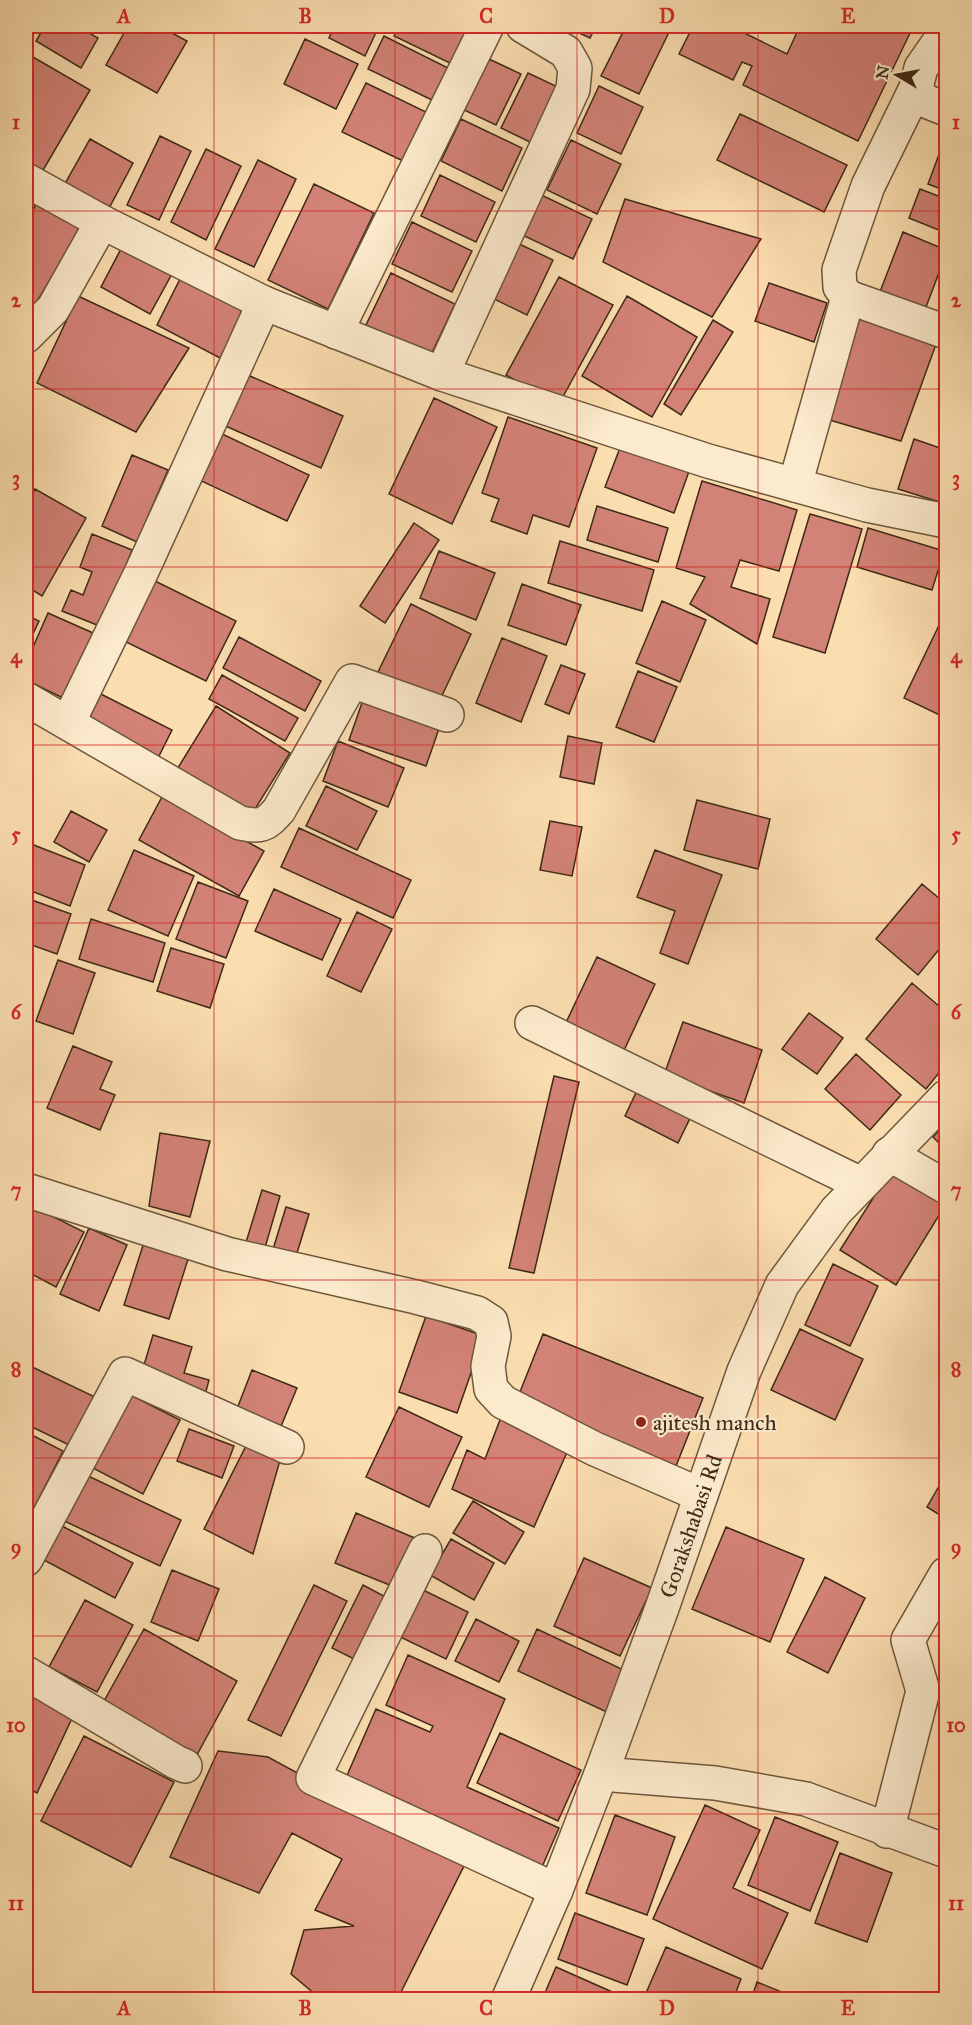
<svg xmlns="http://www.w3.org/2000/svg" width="972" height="2025" font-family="'IM FELL Great Primer',serif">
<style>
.building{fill:#d28276;stroke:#3e2a15;stroke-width:1.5}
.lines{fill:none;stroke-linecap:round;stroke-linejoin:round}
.minor-casing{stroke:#6d573c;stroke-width:36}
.minor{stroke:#fceacc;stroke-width:33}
.grid{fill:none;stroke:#d62828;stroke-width:1.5;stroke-opacity:0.55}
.poi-dot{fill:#8f2418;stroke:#fceacc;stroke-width:2}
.labels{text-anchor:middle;stroke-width:4.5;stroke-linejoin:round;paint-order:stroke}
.poi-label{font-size:22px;fill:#3e2a15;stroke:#fceacc;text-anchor:start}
.street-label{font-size:22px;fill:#3e2a15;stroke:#fceacc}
.neatline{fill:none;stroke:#d62828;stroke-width:2}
.grid-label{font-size:20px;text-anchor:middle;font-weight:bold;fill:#d62828}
</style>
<rect width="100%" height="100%" fill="#fbdeb0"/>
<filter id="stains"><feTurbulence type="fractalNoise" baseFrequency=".00333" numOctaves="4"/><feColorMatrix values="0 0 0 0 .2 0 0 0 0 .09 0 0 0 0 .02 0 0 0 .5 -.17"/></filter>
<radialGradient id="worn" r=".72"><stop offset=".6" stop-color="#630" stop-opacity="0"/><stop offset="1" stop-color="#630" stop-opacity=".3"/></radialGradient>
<path class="building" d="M45,26H77L98,38L81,68L36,41Z
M128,26H159L187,41L157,93L106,65Z
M251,26H270L266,33Z
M308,26H327L323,33Z
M334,26H379L365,56L329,38Z
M399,26H475L456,66L394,36Z
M564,26H596L590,38Z
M626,26H672L639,94L601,76Z
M693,26H730L787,54L799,28L794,26H905L912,29L858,141L743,85L752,66L742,62L733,80L679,54Z
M384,36L454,71L438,103L368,69Z
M305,39L358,64L336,109L284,84Z
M26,53L90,90L42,172L26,163Z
M489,59L521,74L496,125L464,110Z
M528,73L558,87L532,143L501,128Z
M366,83L426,112L403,161L342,132Z
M599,86L643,107L621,154L577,133Z
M740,114L847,165L824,212L717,160Z
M461,119L522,148L502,191L441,161Z
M160,136L191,151L159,220L127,205Z
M90,139L133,163L106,214L62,189Z
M571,140L621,164L597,214L547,190Z
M206,149L241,166L206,240L171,222Z
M941,149L946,151V191L928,184Z
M258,160L296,179L254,267L215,249Z
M440,175L495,202L476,242L421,216Z
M314,184L374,213L328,309L268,280Z
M920,189L946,199V233L909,218Z
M537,193L592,219L573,259L518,233Z
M625,199L761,239L712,317L603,262Z
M36,204L81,229L36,303L26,305V226Z
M412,222L472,251L452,292L392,264Z
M903,232L946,250V254L923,315L878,297Z
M515,242L553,260L527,315L490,297Z
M123,245L173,272L150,314L101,287Z
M185,269L249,303L220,358L157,325Z
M391,273L455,304L430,357L366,325Z
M559,277L613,305L559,404L506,375Z
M769,283L827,303L814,342L755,321Z
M946,291V327L934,322Z
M78,296L189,348L136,432L37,383Z
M627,296L697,337L652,417L582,376Z
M852,309L939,336L901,441L826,419Z
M713,320L733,332L681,415L664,404Z
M243,373L343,416L321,468L221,424Z
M434,398L497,427L452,524L389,494Z
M508,417L597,448L569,527L533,515L527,534L491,521L499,499L482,493Z
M218,432L309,475L287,521L197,479Z
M914,439L946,450V504L898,489Z
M623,440L691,466L674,513L605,487Z
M132,455L168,470L137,542L102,526Z
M702,481L797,510L779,571L740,560L731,587L770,599L757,644L690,604L705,577L676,568Z
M35,489L86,518L42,596L26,586V506Z
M597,506L668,528L658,562L587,540Z
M810,514L862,529L825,653L773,637Z
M414,523L439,540L385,623L360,606Z
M868,528L944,551L932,590L857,567Z
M92,534L132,550L102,627L62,611L71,590L83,595L92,572L80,567Z
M560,541L654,570L642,611L548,583Z
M439,551L495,573L476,620L420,598Z
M153,580L236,621L206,681L124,641Z
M522,584L581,605L566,645L508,625Z
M662,601L706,620L680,682L636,663Z
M411,604L471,634L439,702L378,672Z
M48,613L93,633L63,698L26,680V663Z
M26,615L39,621L26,649Z
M943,617L946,619V718L904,698Z
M239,637L321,681L305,711L223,668Z
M502,638L547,656L521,722L476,703Z
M561,665L585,674L569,714L545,704Z
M638,671L677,687L654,742L616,727Z
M222,675L298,718L285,741L209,699Z
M91,689L172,730L157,760L76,719Z
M364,697L441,723L426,766L349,740Z
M216,706L290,753L250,817L176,771Z
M26,714L33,718L26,730Z
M568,736L602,743L594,784L560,777Z
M338,741L404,768L388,807L323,781Z
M326,786L377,811L357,850L306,826Z
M163,795L264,851L239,896L139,840Z
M697,800L770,819L758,869L684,850Z
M71,811L107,830L89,862L54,842Z
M550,821L582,827L572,876L540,870Z
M299,828L411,880L393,918L281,867Z
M26,842L85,865L70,906L26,889Z
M134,850L194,876L168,936L108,910Z
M655,850L722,875L688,964L660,953L675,911L637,897Z
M198,882L248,901L226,958L176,939Z
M922,884L946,904V941L918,975L876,939Z
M274,889L341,919L322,960L255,931Z
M26,898L71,914L57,954L26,943Z
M357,912L392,929L361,992L327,976Z
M91,919L165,943L153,982L79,959Z
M171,948L224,964L210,1008L157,991Z
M597,957L655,984L620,1059L562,1031Z
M58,960L95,973L73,1034L36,1021Z
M912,983L946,1012V1064L926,1089L866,1039Z
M809,1013L843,1038L817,1074L782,1049Z
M683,1022L762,1050L744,1103L664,1075Z
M73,1046L112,1062L100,1089L115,1095L100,1130L47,1108Z
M856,1054L901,1095L870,1130L825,1089Z
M554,1076L579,1082L534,1273L509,1268Z
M641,1082L695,1108L678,1143L625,1116Z
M946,1123V1150L933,1137Z
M160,1133L210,1141L190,1217L149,1206Z
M891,1170L946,1204L896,1285L840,1250Z
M262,1190L280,1196L262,1258L243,1252Z
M26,1203L84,1232L56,1287L26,1271Z
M286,1207L309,1214L293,1266L270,1259Z
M89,1228L127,1245L99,1311L60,1294Z
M146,1236L191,1250L169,1319L124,1305Z
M833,1264L878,1286L850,1346L805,1325Z
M426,1316L484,1336L457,1413L399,1392Z
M800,1329L863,1359L835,1420L771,1390Z
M543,1334L703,1398L676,1466L516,1402Z
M153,1335L192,1347L184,1373L209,1380L205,1395L141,1375Z
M26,1364L95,1397L71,1446L26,1424Z
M252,1370L297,1388L279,1431L235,1414Z
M121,1390L180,1420L143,1494L85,1464Z
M399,1407L462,1437L429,1507L366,1477Z
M503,1412L572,1441L534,1527L452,1489L467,1450L485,1459Z
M189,1429L234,1446L222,1478L177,1461Z
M26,1432L63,1451L26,1524Z
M247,1444L281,1457L253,1554L204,1529Z
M82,1473L181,1520L160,1566L60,1519Z
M946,1474V1519L927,1507Z
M473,1501L524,1532L505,1564L453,1533Z
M356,1513L417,1539L397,1588L335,1563Z
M60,1525L133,1563L115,1598L42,1559Z
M726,1527L804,1559L770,1642L692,1609Z
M451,1539L494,1563L474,1600L430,1575Z
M584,1558L652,1588L620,1656L554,1626Z
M172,1570L219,1589L198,1641L151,1622Z
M825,1577L865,1598L828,1673L787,1652Z
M314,1585L347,1601L281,1736L248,1720Z
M363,1585L395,1602L364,1664L332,1648Z
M417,1587L468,1612L446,1659L394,1634Z
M85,1600L133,1625L97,1692L49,1667Z
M476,1619L519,1641L499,1682L455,1661Z
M144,1629L237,1681L192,1764L98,1712Z
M537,1629L628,1672L609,1713L518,1671Z
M408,1655L505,1699L467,1787L559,1828L542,1867L345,1780L376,1709L430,1732L433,1726L386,1705Z
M26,1690L74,1714L37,1793L26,1787Z
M500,1733L581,1770L558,1821L477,1783Z
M84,1736L174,1782L131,1867L41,1821Z
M218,1751L268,1757L465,1864L398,1998L388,2000H322L291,1974L304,1930L354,1926L315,1910L342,1859L292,1833L259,1893L170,1857Z
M705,1805L760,1830L733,1888L788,1913L762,1969L653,1919Z
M615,1815L675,1837L647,1915L586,1893Z
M775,1817L838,1842L810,1911L748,1885Z
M840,1853L892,1873L867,1942L815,1923Z
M575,1913L644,1939L627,1985L558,1959Z
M666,1947L741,1979L733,2000H643Z
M556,1967L619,1995L617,2000H542Z
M757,1982L801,2000H751Z"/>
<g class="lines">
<g class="minor-casing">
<g id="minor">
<path d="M946,32L921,68L916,88L923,100L946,109"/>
<path d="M916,88L868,186L839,270L840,287L848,297L946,332"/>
<path d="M26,180L102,222"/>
<path d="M336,332L487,26"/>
<path d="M26,336L53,309L102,222L264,303L442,374L708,461L867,505L946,521"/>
<path d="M442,374L573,89L575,68L566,52L523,26"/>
<path d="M795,485L848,297"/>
<path d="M26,699L240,823C261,827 265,826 279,810L352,681L447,715"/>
<path d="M68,723L141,573L264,303"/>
<path d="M532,1023L861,1184"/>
<path d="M889,1154L946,1187"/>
<path d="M26,1190L227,1254L416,1297L477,1313L491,1322L494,1336L488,1366L491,1389L503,1402L595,1449L701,1495"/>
<path d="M425,1551L313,1778L556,1890"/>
<path d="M26,1559L125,1374L287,1447"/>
<path d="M26,1673L176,1762L185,1766"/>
<path d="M601,1774L715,1783L806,1799L946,1851"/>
<path d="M887,1831L923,1691L908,1640L946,1574"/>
<path id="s1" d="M508,2000L556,1890L601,1774L662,1608L744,1371L782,1285L836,1211L946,1097"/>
</g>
</g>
<use href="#minor" class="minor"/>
</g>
<path class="grid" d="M214,26V2000M395,26V2000M577,26V2000M758,26V2000M26,211H946M26,389H946M26,567H946M26,745H946M26,923H946M26,1102H946M26,1280H946M26,1458H946M26,1636H946M26,1814H946"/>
<circle class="poi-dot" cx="641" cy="1422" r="6"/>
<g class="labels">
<g class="poi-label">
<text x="653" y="1430">ajitesh manch</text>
</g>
<g class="street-label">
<text dy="8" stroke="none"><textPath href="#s1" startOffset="508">Gorakshabasi Rd</textPath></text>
</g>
</g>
<rect width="972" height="2025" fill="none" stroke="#fbdeb0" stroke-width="66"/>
<g transform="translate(897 75) rotate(280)" stroke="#fceacc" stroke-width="4.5" paint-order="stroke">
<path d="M0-4.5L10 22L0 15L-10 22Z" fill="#3e2a15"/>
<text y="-9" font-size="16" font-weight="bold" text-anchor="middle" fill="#3e2a15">N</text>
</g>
<rect x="33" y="33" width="906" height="1959" class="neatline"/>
<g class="grid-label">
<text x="124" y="23">A</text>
<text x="305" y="23">B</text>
<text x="486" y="23">C</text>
<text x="667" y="23">D</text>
<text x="848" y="23">E</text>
<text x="16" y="129">1</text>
<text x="956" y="129">1</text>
<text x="16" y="307">2</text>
<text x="956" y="307">2</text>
<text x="16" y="485">3</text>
<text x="956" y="485">3</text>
<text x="16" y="663">4</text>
<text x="956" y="663">4</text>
<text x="16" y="841">5</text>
<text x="956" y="841">5</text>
<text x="16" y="1019">6</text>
<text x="956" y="1019">6</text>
<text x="16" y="1197">7</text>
<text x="956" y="1197">7</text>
<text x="16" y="1376">8</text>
<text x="956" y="1376">8</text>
<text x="16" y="1554">9</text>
<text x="956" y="1554">9</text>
<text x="16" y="1732">10</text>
<text x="956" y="1732">10</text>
<text x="16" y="1910">11</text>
<text x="956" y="1910">11</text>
<text x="124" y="2015">A</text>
<text x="305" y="2015">B</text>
<text x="486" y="2015">C</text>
<text x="667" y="2015">D</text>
<text x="848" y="2015">E</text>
</g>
<rect width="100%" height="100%" filter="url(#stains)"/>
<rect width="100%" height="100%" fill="url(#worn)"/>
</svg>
